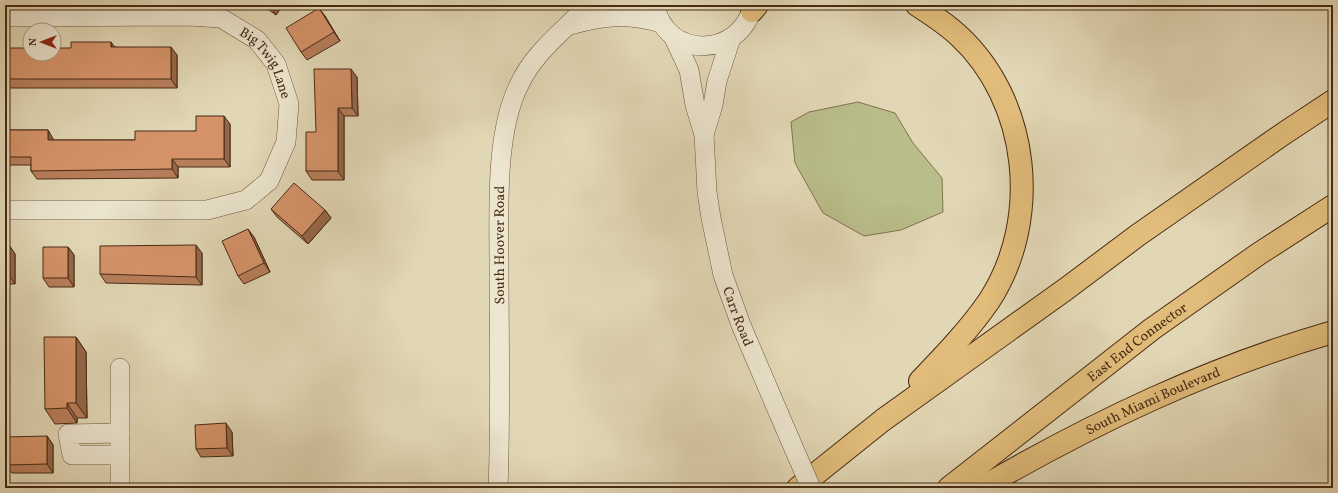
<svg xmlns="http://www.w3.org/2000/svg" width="1338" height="493" font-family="Vollkorn,serif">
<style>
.green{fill:#b9bd8a;stroke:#80744f}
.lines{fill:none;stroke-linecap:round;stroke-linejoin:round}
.minor-casing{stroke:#6e563c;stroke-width:20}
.highway-casing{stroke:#472b14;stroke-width:24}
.minor{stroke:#ece5cf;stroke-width:19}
.highway{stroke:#e1bc7a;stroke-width:22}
.minor-bridge-casing{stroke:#6e563c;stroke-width:20;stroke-linecap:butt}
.minor-bridge{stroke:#ece5cf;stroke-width:19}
.wall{fill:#b87e5b;stroke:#472b14}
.shaded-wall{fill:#96674a;stroke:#472b14}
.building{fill:#d6936a;stroke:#472b14}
.labels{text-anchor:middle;stroke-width:3;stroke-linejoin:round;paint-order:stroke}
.street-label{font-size:14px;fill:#472b14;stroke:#ece5cf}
</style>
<rect width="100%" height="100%" fill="#e2d7b5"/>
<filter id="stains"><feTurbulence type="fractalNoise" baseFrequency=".005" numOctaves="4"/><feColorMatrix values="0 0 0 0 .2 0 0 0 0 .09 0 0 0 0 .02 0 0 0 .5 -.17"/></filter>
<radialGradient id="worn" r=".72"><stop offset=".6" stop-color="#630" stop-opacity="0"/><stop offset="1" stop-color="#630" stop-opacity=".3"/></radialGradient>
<path class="green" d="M858,102L895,113L913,143L942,178L943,212L901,230L864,236L823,213L795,163L791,122L809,112Z"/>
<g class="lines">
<g class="minor-casing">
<g id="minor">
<path d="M655,5C665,60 741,59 753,5"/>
<path id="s1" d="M5,17L188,16L221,18L257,40L276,64L289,104L286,142L269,181L246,200L207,210H5"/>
<path d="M570,25C604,16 627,13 661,23"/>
<path id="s2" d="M673,36L689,70L695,105L704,135L707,192L711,218L723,275L741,325L779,414"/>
<path d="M704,135L713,105L717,81L731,38"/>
<path d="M120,368V488"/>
<path d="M120,433L68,434L72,455H120"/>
<path id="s3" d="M498,488C501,413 499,339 499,264C499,210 495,133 519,85C534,52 564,31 588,5"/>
</g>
</g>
<g class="highway-casing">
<g id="highway">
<path d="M917,5C931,14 946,24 958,35C1030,101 1042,220 989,301C969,330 944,356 920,381"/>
<path d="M752,11L757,5"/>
<path d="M798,488L883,420L1066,289L1138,235L1286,132L1333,101"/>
<path id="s4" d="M949,488L1152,329L1260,253L1333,206"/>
<path id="s5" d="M981,488C1093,423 1208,368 1333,332"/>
</g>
</g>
<use href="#minor" class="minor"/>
<use href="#highway" class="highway"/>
<g class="minor-bridge-casing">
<path id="minor-bridge" d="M779,414L811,488"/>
</g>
<use href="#minor-bridge" class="minor-bridge"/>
</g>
<path class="wall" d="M262,5H283L276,15Z
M325,16L340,41L307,60L301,52Z
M115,47L177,55V88H5V48L30,54Z
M357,77L358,116H344V180H312L306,171L316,132Z
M230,124V167H178V178L37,179L31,171V165H5V130H48L53,139V140H135L196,131Z
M271,209L325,210L331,218L308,244L277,217Z
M254,237L270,272L244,284L238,276Z
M5,245H9L15,254V284H5Z
M68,247L74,255V287H49L43,278Z
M202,253V285L106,283L100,274Z
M76,337L86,352L87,418H77V423L55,424L45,409Z
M232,432L233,456L201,457L196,449Z
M47,436L53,445V473H12L6,465Z"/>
<path class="shaded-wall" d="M271,5H283L276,15L270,6Z
M319,8L325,16L340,41L334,32Z
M111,42L117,50L111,47Z
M171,47L177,55V88L171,79Z
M351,69L357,77L358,116L352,108Z
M338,108L344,116V180L338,171Z
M224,116L230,124V167L224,159Z
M48,130L53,139V148L48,140Z
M172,159L178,167V178L172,169Z
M325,210L331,218L308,244L302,236Z
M248,229L254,237L270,272L264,263Z
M9,245L15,254V284L9,275Z
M196,245L202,253V285L196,277Z
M68,247L74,255V287L68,278Z
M76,337L86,352L87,418L76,403Z
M67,403L77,418V423L67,408Z
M226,423L232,432L233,456L227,448Z
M47,436L53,445V473L47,464Z"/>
<path class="building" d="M319,8L334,32L301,52L286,28Z
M71,42H111V47H171V79H5V48H30V54H54V48H71Z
M314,69H351L352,108H338V171H306V132H316Z
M196,116H224V159H172V169L31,171V157H5V130H48V140H135V131H196Z
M294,183L325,210L302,236L271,209Z
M248,229L264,263L238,276L222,241Z
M5,245H9V275H5Z
M196,245V277L100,274V246Z
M43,247H68V278H43Z
M44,337H76V403H67V408L45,409Z
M226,423L227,448L196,449L195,425Z
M47,436V464L6,465V437Z"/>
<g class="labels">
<g class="street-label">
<text dy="5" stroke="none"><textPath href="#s1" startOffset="282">Big Twig Lane</textPath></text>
<text dy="5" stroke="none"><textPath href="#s3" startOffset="243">South Hoover Road</textPath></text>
<text dy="5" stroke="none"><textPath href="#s2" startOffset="290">Carr Road</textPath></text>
<text dy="5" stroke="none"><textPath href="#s4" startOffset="238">East End Connector</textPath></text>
<text dy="5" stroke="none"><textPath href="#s5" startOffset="193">South Miami Boulevard</textPath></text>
</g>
</g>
<rect width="1338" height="493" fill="none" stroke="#e2d7b5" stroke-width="20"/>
<rect x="6" y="6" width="1326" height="481" fill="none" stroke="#472b14" stroke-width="2"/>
<rect x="10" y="10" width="1318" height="473" fill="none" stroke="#472b14"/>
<g transform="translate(42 42) rotate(270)"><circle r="19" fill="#ece5cf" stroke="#aa9b84"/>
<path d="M0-3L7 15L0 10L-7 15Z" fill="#8f2418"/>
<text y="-6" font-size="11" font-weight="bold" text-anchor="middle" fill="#472b14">N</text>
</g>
<rect width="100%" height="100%" filter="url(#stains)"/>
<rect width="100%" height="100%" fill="url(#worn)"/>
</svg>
